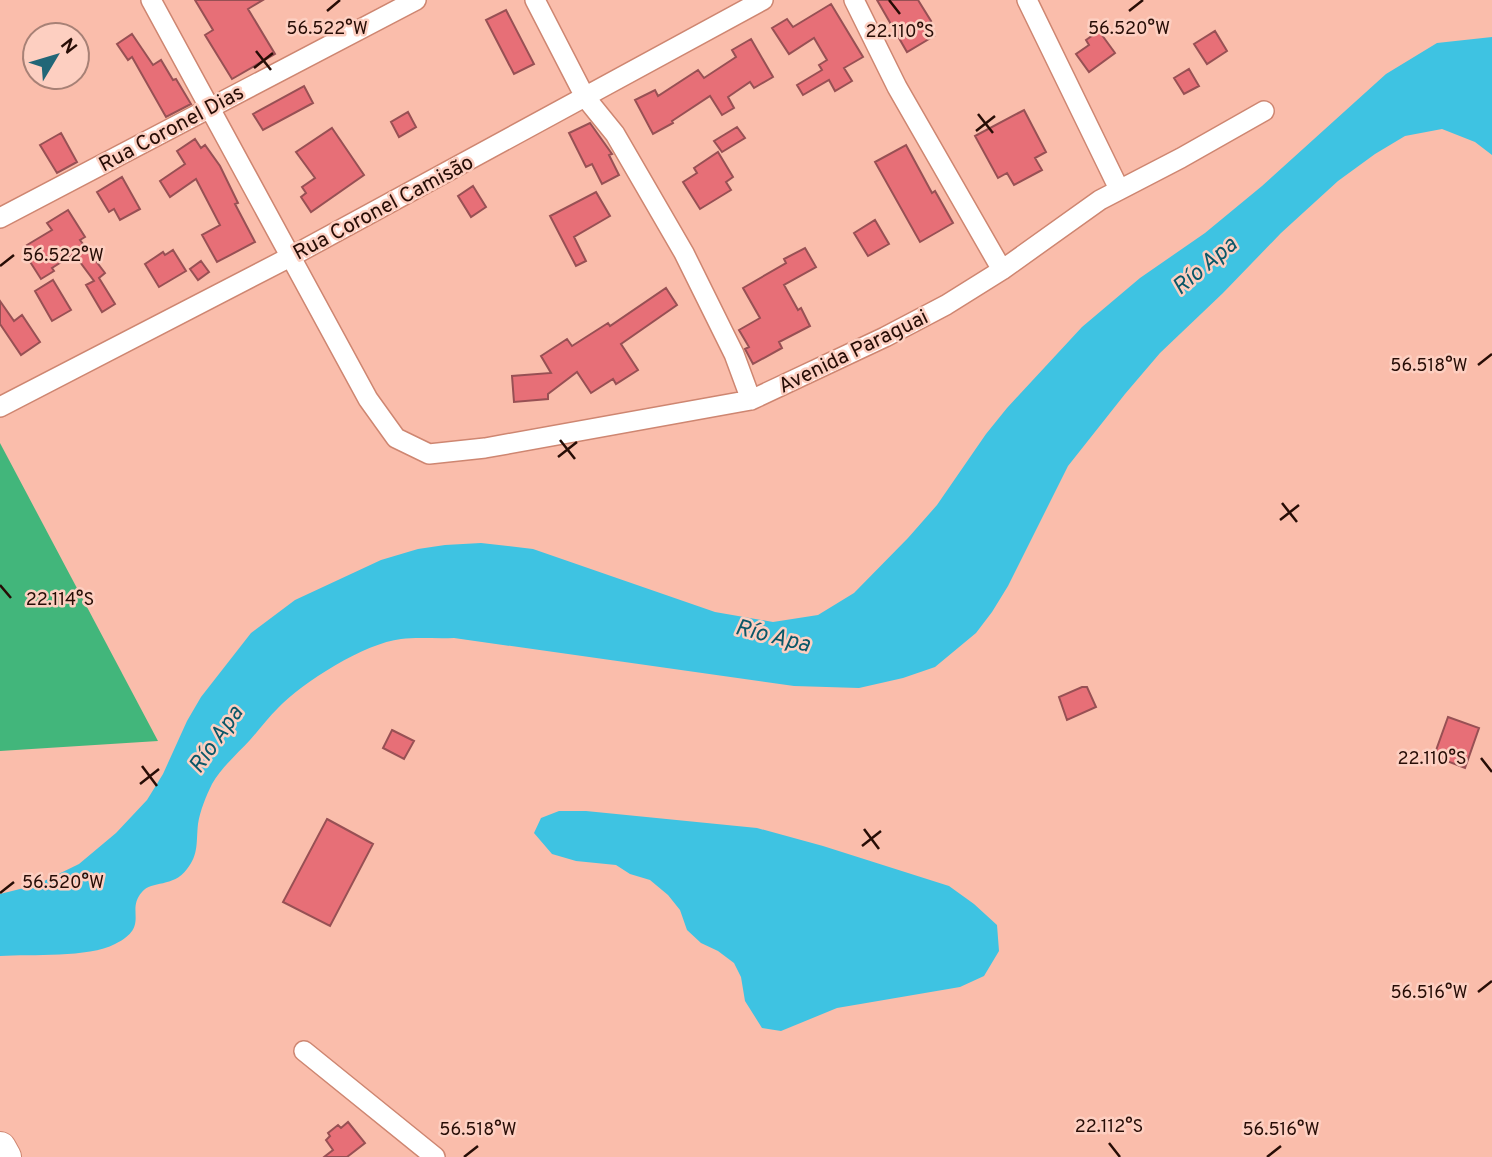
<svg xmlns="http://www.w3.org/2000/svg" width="1492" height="1157" font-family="Overpass,sans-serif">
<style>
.green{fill:#42b67b}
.water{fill:#3ec3e2}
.building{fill:#e76f77;stroke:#975054;stroke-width:2}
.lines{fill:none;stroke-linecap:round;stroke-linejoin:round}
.minor-casing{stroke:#ce8671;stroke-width:22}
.trunk-casing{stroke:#ce8671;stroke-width:34}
.minor{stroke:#fff;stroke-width:19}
.trunk{stroke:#fff;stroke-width:32}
.ticks{fill:none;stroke:#270d06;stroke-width:2.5}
.labels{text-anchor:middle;stroke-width:5;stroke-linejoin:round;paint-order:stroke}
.street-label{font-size:21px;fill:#270d06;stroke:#fdcfc1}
.water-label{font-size:23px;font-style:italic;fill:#0b5768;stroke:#fdcfc1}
.ticks-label{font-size:18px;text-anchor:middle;fill:#270d06;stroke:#fdcfc1;stroke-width:5;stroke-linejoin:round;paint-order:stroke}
</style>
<rect width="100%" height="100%" fill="#fabdab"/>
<path class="green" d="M0,443L158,741L0,751Z"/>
<path class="water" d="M1492,37V155L1475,142L1442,129L1405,136L1375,154L1338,181L1281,233L1223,293L1160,353L1125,394L1068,466L1008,586L992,612L976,633L935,667L903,678L859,688L794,686L454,638C437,639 418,637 401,639C365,643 303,682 278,708C268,718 259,730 250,740C237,754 221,768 212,784C206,796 200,811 198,824C196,842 199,854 187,869C173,888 152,880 142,892C125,911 151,926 115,944C88,958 32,954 0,956V894L36,885L79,864L116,833L147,800L163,774L187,721L201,697L251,633L295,600L381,560L418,549L445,545L481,543L533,549L715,612L773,622L818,615L854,593L908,538L937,505L986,434L1007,408L1082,327L1140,278L1205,233L1262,186L1386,74L1437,43Z
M559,811H586L757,828L823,846L949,886L974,904L997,925L999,951L984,976L960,987L837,1008L781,1031L762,1028L745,1001L741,977L734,963L718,951L701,943L687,930L680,910L668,895L650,880L630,874L616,865L576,861L552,854L534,833L541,818Z"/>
<path class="building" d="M195,0H263L248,9L275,54L232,79L205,35L213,30Z
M877,0H918L931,21L926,24L934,36L907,52Z
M831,4L863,57L844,68L852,81L835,91L829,80L803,95L797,85L822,70L819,65L827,60L814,38L789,54L772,28L787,19L793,27Z
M506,10L534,64L514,74L486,20Z
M1099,31L1115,53L1089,72L1076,54L1089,45L1086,40Z
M1215,31L1227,51L1207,64L1194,44Z
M132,34L153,65L161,60L173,80L176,79L191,104L166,117L132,57L128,60L117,44Z
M751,39L773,77L754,88L750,82L728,97L734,108L722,115L710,96L672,121L673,123L653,134L635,100L655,90L658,96L698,70L704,78L736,57L732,50Z
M1189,69L1199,86L1184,94L1174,78Z
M304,86L313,103L263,130L253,114Z
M1024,110L1046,152L1035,158L1042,170L1014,185L1007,173L998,178L975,136Z
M408,112L416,127L399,137L391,122Z
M590,123L612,154L609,155L619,175L602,184L592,164L586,167L569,133Z
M737,127L745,138L722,152L714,141Z
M332,128L364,175L311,212L301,197L306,193L302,187L315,178L296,152Z
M61,133L77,162L57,173L40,145Z
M195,139L201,148L205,145L220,166L238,203L235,204L255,242L217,262L202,235L220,225L196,179L170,197L160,181L185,164L177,151Z
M906,145L932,193L935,191L953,223L920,242L875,162Z
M718,152L733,177L726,182L731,190L700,209L683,182L697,173L694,168Z
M122,177L140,209L120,220L114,209L109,212L97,192Z
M473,186L486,207L471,217L458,196Z
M596,192L610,216L574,237L586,261L576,266L550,216Z
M68,210L85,237L80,240L105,273L99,278L115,304L102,312L86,285L94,281L74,254L52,268L54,271L41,279L27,257L32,253L27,245L52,230L47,223Z
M875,220L889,244L868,256L854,233Z
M805,248L816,267L784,285L798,310L801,308L810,326L779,342L782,348L753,364L745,349L749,347L739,330L760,318L743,288L786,263L784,259Z
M173,250L186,271L159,287L145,264L163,252L165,255Z
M201,261L209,272L198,280L190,269Z
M53,280L71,310L52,321L35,291Z
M666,288L677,305L621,344L638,370L616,384L613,379L591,393L577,372L548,394V399L514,402L512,376L551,373L541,356L567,339L572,346L608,323L610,326Z
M0,301L14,321L22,315L40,342L21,355L0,324Z
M1082,687H1087L1096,707L1067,720L1059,697Z
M1448,717L1479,728L1465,768L1434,756Z
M392,730L414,741L404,759L383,748Z
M327,819L373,844L330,926L283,902Z
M348,1122L365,1143L347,1157H324L333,1150L326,1140L330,1136L328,1133L338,1125L341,1128Z"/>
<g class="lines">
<g class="minor-casing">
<path id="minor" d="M151,0L368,399L396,438L429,454L485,448L751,400L885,337L946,305L1002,270L1100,200L1181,158L1264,111
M535,0L585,97L615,134L684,253L734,354L751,400
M854,0L897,87L1002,270
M1027,0L1119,189
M0,218L416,0
M0,407L292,256L763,0
M304,1051L435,1157"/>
</g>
<g class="trunk-casing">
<path id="trunk" d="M0,1148L5,1157"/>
</g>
<use href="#minor" class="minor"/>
<use href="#trunk" class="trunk"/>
</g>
<path class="ticks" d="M889,0L900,14M327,11L340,0M1129,11L1143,0M256,51L271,70M254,68L273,53M978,114L993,133M976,131L995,116M0,266L14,255M1478,365L1492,354M560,440L575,459M558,457L577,442M1282,503L1297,522M1280,520L1299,505M0,585L11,598M1481,758L1492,772M142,766L157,786M140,784L159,769M864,829L879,849M862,846L881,831M0,893L14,882M1478,992L1492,981M1109,1143L1120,1157M464,1157L478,1146M1267,1157L1281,1146"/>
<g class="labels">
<g class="street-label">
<text transform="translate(171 128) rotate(-28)" y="7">Rua Coronel Dias</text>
<text transform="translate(383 207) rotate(-28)" y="7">Rua Coronel Camisão</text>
<text transform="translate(853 351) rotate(-26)" y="7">Avenida Paraguai</text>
</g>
<g class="water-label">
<text transform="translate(1204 265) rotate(-40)" y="8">Río Apa</text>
<text transform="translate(773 635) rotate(14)" y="8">Río Apa</text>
<text transform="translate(215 739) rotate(-55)" y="8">Río Apa</text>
</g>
</g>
<g class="ticks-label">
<text x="327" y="34">56.522°W</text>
<text x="1129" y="34">56.520°W</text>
<text x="900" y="37">22.110°S</text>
<text x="63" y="261">56.522°W</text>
<text x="1429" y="371">56.518°W</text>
<text x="60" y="605">22.114°S</text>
<text x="1432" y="764">22.110°S</text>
<text x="63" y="888">56.520°W</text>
<text x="1429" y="998">56.516°W</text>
<text x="1109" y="1132">22.112°S</text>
<text x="478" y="1135">56.518°W</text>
<text x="1281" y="1135">56.516°W</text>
</g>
<g transform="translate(56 56) rotate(52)"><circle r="33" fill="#fdcfc1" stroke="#a78176" stroke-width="2"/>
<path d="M0-5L12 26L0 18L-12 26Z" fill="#216677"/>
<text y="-10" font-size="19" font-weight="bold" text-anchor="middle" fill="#270d06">N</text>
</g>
</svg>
